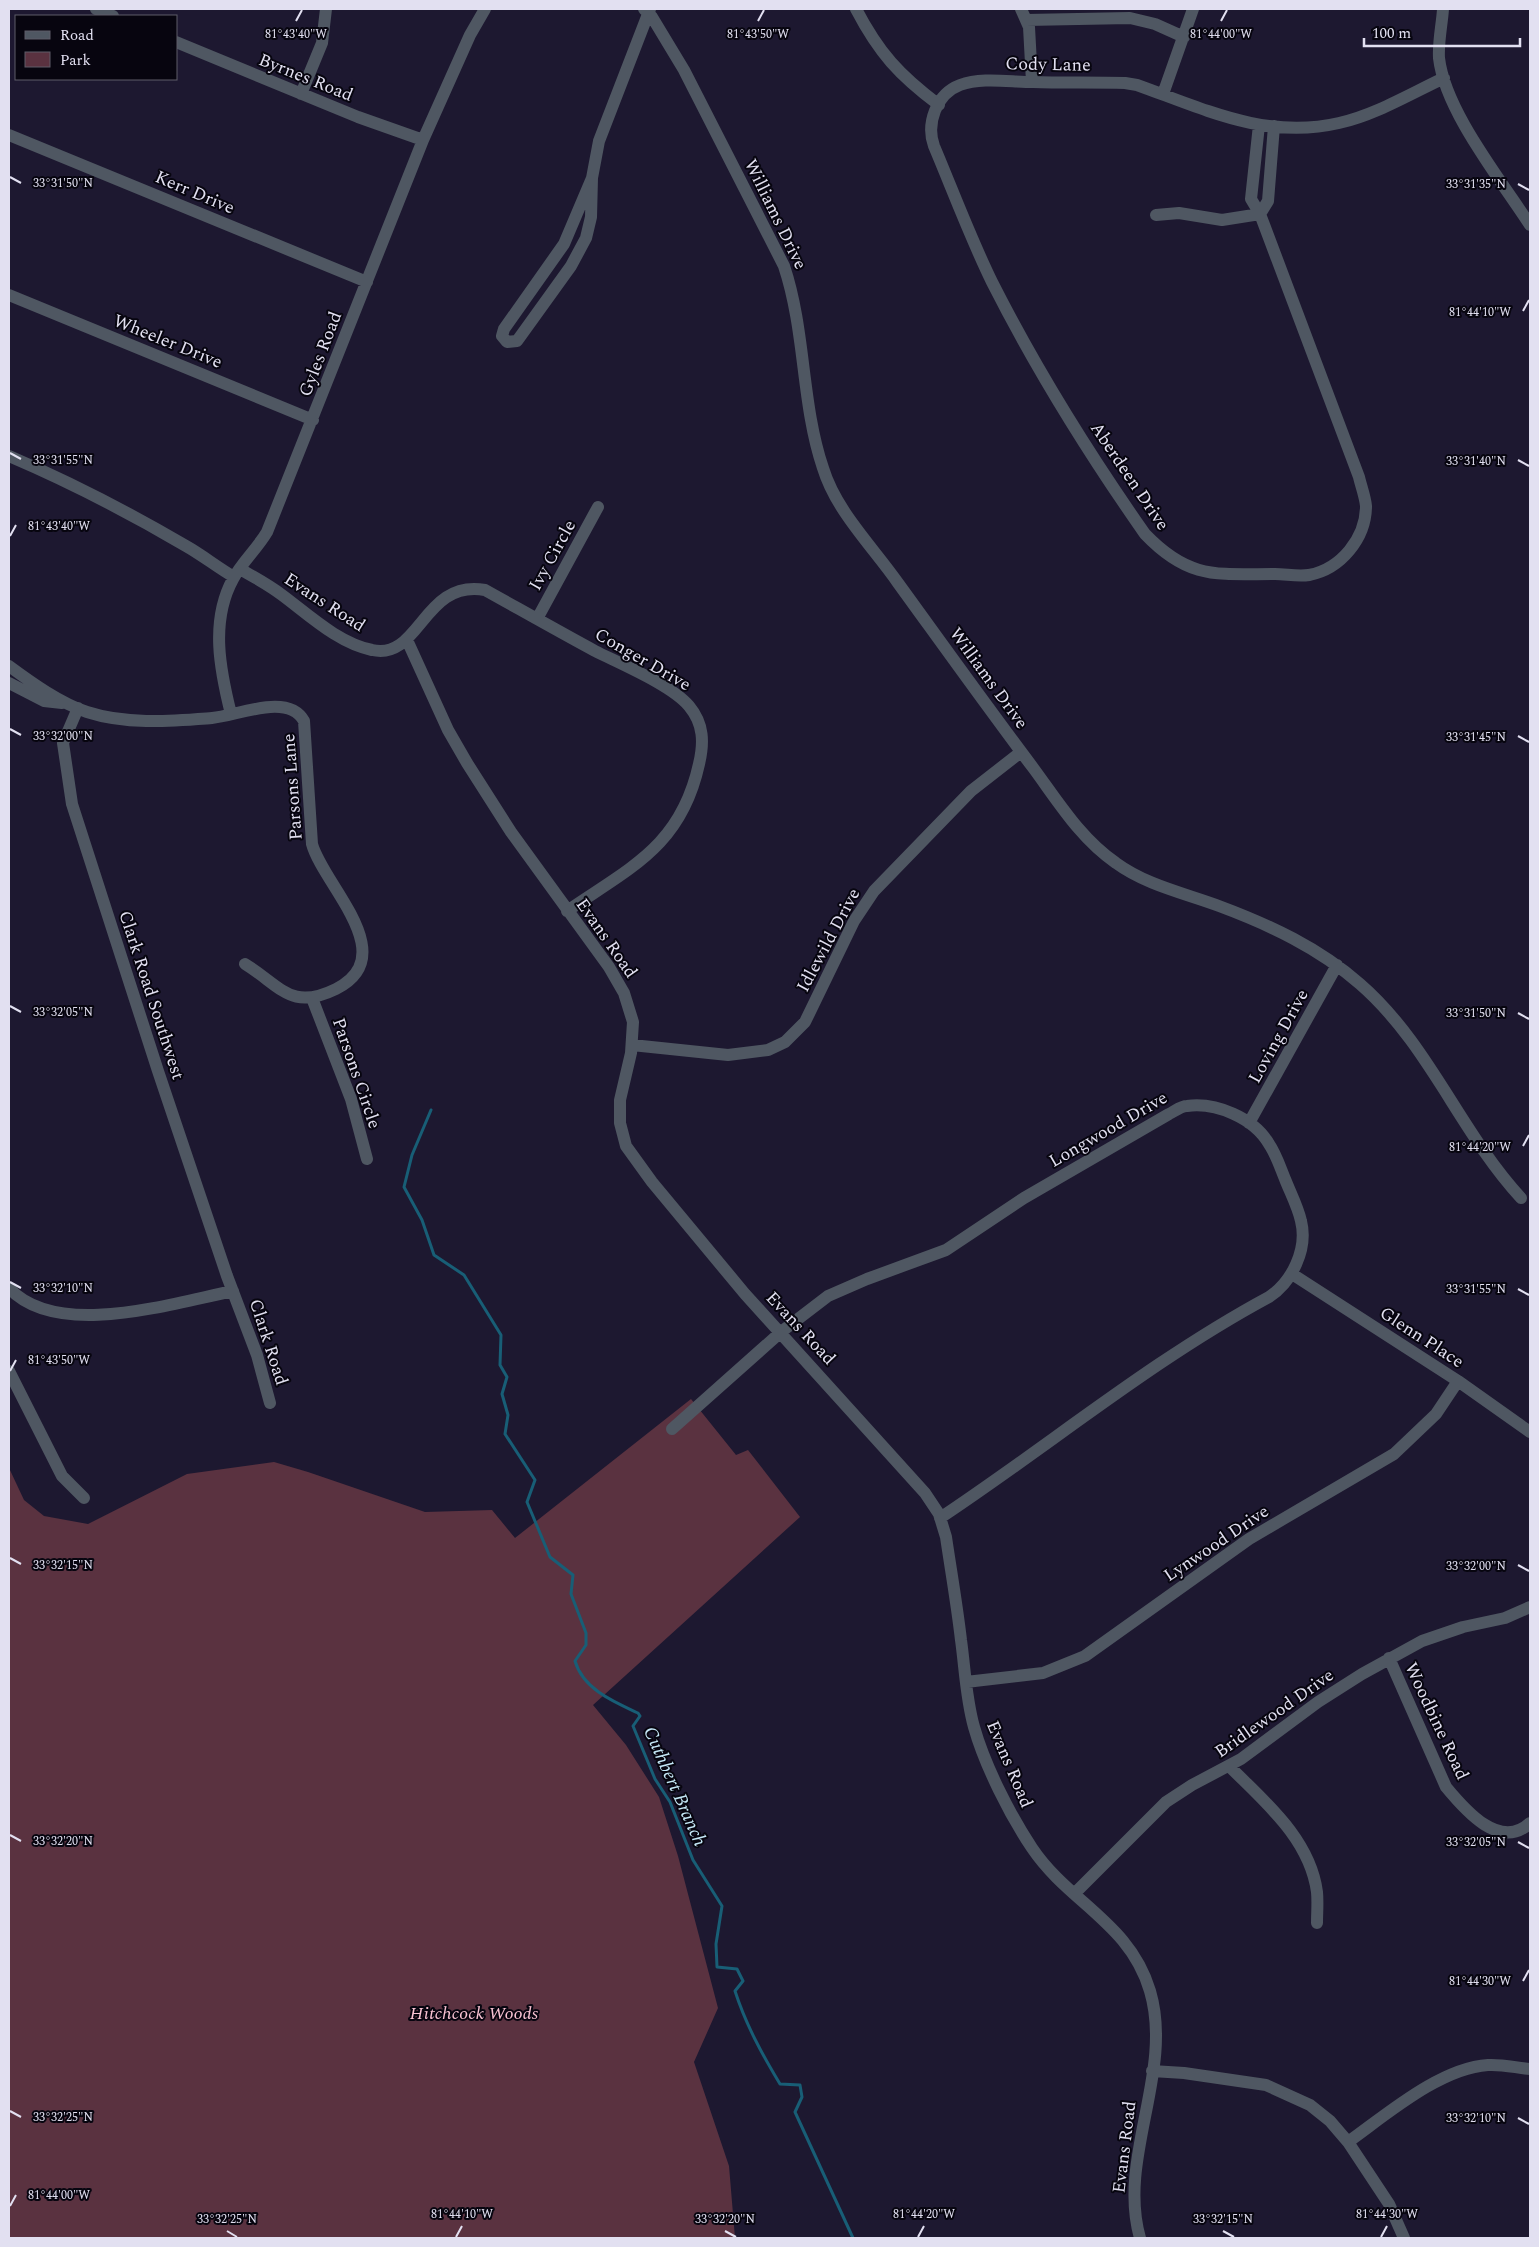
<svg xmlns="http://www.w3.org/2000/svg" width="1539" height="2247" font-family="Spectral,serif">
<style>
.green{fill:#5a3240}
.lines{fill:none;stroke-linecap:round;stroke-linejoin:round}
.stream{stroke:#185e76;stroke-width:3}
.minor{stroke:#4f5762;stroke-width:12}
.ticks{fill:none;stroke:#e2e0f1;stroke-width:2}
.labels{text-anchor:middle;stroke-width:4;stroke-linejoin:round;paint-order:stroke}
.street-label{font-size:18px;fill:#e2e0f1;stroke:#07050f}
.park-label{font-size:18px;font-style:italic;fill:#f9c3d3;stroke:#07050f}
.water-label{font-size:19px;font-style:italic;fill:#c5e8f7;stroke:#07050f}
.ticks-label{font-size:12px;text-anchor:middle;fill:#e2e0f1;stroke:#07050f;stroke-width:4;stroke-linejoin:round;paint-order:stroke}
</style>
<rect width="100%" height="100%" fill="#1d1830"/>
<path class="green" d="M691,1399L736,1455L748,1450L800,1517L593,1705L626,1745L659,1797L678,1856L718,2008L694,2062L729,2166L735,2238H9V1468L24,1500L44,1516L88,1524L187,1474L274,1462L308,1472L425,1512L492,1510L515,1538Z"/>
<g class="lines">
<path class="stream" d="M431,1110L412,1155L404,1187L422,1220L434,1255L464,1275L501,1335L500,1365L507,1377L502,1394L508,1415L505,1434L535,1480L527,1502L550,1557L573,1575L571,1594L586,1633V1645L575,1661C583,1689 614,1702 638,1713L640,1716L633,1726L655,1779L670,1802L693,1860L722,1906L716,1944L717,1967L737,1969L743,1981L735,1991C746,2025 762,2054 780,2084L800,2085L802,2097L795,2112L853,2238"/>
<path class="minor" d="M96,9L113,16
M644,9L652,17L684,70L784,266C806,332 801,403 823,468C836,511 873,547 898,583C943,645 988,708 1034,769C1059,803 1081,839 1116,863C1146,885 1184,893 1219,906C1270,925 1319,948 1360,984C1429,1044 1460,1132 1521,1198
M856,9C879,53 899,75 939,105
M1021,9L1029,27L1032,82
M1443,9C1442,25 1438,41 1439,58C1445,111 1501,180 1530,225
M1026,20L1130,18L1155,24L1184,37
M176,42L358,117L423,140
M301,94L322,43L326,9
M1163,94L1193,9
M1274,126L1268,201L1260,214L1359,477C1361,486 1365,496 1366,506C1366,538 1341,569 1309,575C1298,577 1286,574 1275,574C1217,574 1189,580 1145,534C1089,454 1036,369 992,282C970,237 953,191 934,146C926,124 936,94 960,85C982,77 1009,82 1033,82C1063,83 1094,82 1125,83L1137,85C1204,109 1266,140 1339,123C1375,115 1410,94 1444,78
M9,135L367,282
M592,178L591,217L586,238L571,266L517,341L507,342L502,336L504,329L564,244Z
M592,178L599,141L650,9
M1156,215L1179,213L1222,220L1260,214L1251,199L1259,125
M9,295L313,420
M9,456C70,482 128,512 186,546C202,555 217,567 234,577
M240,569C254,577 269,585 282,595C309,615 338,643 372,650C420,661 423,579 485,590C521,610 558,631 595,651C621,664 671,685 689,706C704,724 704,743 699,764C681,846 631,867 567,911
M537,619L598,507
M407,640L448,730L467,763L511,832L609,967L624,993L633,1022L631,1053L620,1100V1123L626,1146L652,1182L745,1294L925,1493L939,1514L946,1537C951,1571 957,1605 961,1640C965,1669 966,1699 974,1727C985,1766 1010,1815 1032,1848C1069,1903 1130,1923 1150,1991C1174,2072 1117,2158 1140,2238
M9,666C32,683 60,703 87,712C127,725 171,721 212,718C237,716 288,692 304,721L312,844C323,885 403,955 336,989C291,1011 282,987 245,964
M9,683L44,701L62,703
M78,708L63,743L72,804L158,1071L227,1276L257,1355L270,1403
M231,714C220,670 210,621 233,579C242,562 257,549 267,532L423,140L470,35L485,9
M312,998L351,1099L367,1159
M632,1045L728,1055L768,1050L785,1042L805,1022L854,921L874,891L971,791L1021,752
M1249,1123L1337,965
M1292,1274L1458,1381L1530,1432
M9,1288C57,1340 173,1303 233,1291
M9,1371L62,1476L84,1498
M672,1429L781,1332L828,1296L867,1279L946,1250L1024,1198L1169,1114C1175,1111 1181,1106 1187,1106C1216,1102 1254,1118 1269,1144C1276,1154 1280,1167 1285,1179C1290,1192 1298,1207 1301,1221C1308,1249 1292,1282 1269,1297C1152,1360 1050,1445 940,1518
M1389,1658L1446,1787C1465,1810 1500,1851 1530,1823
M966,1682L1043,1673L1085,1656L1249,1539L1394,1454L1436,1414L1458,1381
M1230,1767C1265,1802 1310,1839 1317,1892C1318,1902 1317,1913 1317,1923
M1074,1894L1166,1802L1192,1785L1241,1759L1318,1702L1362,1674L1422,1641L1463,1627L1505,1618L1530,1607
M1152,2071L1184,2073L1266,2085L1310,2105L1330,2121L1348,2142L1389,2204L1404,2238
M1348,2142C1386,2115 1440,2068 1488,2065C1502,2064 1517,2068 1530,2069"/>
</g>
<path class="ticks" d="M296,21L302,10M758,21L764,10M1221,21L1227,10M10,177L21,183M1518,184L1529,190M1523,311L1529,300M10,453L21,459M1518,460L1529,466M10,536L16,525M10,729L21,735M1518,736L1529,742M10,1006L21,1012M1518,1013L1529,1019M1523,1146L1529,1135M10,1282L21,1288M1518,1289L1529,1295M10,1371L16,1360M10,1558L21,1564M1518,1565L1529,1571M10,1835L21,1841M1518,1842L1529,1848M1523,1981L1529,1970M10,2111L21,2117M1518,2118L1529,2124M10,2206L16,2195M227,2231L237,2237M725,2231L736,2237M1223,2231L1234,2237M456,2237L462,2226M918,2237L924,2226M1381,2237L1387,2226"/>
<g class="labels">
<g class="street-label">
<text transform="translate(1048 64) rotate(1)" y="6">Cody Lane</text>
<text transform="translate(306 77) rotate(22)" y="6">Byrnes Road</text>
<text transform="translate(195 192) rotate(23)" y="6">Kerr Drive</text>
<text transform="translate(776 214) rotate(64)" y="6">Williams Drive</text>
<text transform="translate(168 341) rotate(22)" y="6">Wheeler Drive</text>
<text transform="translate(320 354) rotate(-69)" y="6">Gyles Road</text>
<text transform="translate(1130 476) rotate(56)" y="6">Aberdeen Drive</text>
<text transform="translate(552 555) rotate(-61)" y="6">Ivy Circle</text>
<text transform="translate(325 602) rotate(33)" y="6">Evans Road</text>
<text transform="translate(643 659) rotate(30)" y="6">Conger Drive</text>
<text transform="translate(989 678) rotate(54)" y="6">Williams Drive</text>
<text transform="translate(292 787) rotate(-94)" y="6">Parsons Lane</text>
<text transform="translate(607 938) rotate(55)" y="6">Evans Road</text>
<text transform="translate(828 940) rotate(-62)" y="6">Idlewild Drive</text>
<text transform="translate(152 995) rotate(72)" y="6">Clark Road Southwest</text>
<text transform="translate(1278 1036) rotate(-61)" y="6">Loving Drive</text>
<text transform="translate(357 1073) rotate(71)" y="6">Parsons Circle</text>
<text transform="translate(1108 1129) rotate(-30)" y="6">Longwood Drive</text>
<text transform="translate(801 1328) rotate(47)" y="6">Evans Road</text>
<text transform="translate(1422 1337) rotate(33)" y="6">Glenn Place</text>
<text transform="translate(269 1342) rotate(72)" y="6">Clark Road</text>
<text transform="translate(1216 1543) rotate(-34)" y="6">Lynwood Drive</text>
<text transform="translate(1274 1713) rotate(-35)" y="6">Bridlewood Drive</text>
<text transform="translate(1437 1721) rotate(65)" y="6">Woodbine Road</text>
<text transform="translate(1010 1764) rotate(67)" y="6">Evans Road</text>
<text transform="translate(1124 2147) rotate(-83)" y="6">Evans Road</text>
</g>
<g class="park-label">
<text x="474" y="2019">Hitchcock Woods</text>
</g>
<g class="water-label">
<text transform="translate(676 1786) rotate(66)" y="7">Cuthbert Branch</text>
</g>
</g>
<g class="ticks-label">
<text x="296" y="38">81°43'40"W</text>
<text x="758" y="38">81°43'50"W</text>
<text x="1221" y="38">81°44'00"W</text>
<text x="63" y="187">33°31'50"N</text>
<text x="1476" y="188">33°31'35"N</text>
<text x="1480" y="316">81°44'10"W</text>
<text x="63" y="464">33°31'55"N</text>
<text x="1476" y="465">33°31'40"N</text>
<text x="59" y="530">81°43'40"W</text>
<text x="63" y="740">33°32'00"N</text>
<text x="1476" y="741">33°31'45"N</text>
<text x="63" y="1016">33°32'05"N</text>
<text x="1476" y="1017">33°31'50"N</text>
<text x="1480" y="1151">81°44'20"W</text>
<text x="63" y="1292">33°32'10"N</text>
<text x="1476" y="1293">33°31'55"N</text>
<text x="59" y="1364">81°43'50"W</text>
<text x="63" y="1569">33°32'15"N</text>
<text x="1476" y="1570">33°32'00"N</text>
<text x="63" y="1845">33°32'20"N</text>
<text x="1476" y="1846">33°32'05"N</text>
<text x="1480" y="1985">81°44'30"W</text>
<text x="63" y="2121">33°32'25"N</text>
<text x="1476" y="2122">33°32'10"N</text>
<text x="59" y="2199">81°44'00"W</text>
<text x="462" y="2218">81°44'10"W</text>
<text x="924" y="2218">81°44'20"W</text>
<text x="1387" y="2218">81°44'30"W</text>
<text x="227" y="2223">33°32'25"N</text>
<text x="725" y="2223">33°32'20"N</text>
<text x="1223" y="2223">33°32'15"N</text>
</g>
<rect width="1539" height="2247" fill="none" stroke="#e2e0f1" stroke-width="20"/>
<rect x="15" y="15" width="162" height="65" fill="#07050f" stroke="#5f5d69"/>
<rect x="25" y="31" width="25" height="8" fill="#4f5762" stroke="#5f5d69"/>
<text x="60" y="40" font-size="15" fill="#e2e0f1">Road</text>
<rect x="25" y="52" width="25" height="15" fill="#5a3240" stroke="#5f5d69"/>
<text x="60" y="65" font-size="15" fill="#e2e0f1">Park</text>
<path d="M1364 38v8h156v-8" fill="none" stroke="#e2e0f1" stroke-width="2.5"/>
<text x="1372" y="38" font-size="15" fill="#e2e0f1" stroke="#07050f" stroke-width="4" paint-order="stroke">100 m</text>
</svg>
